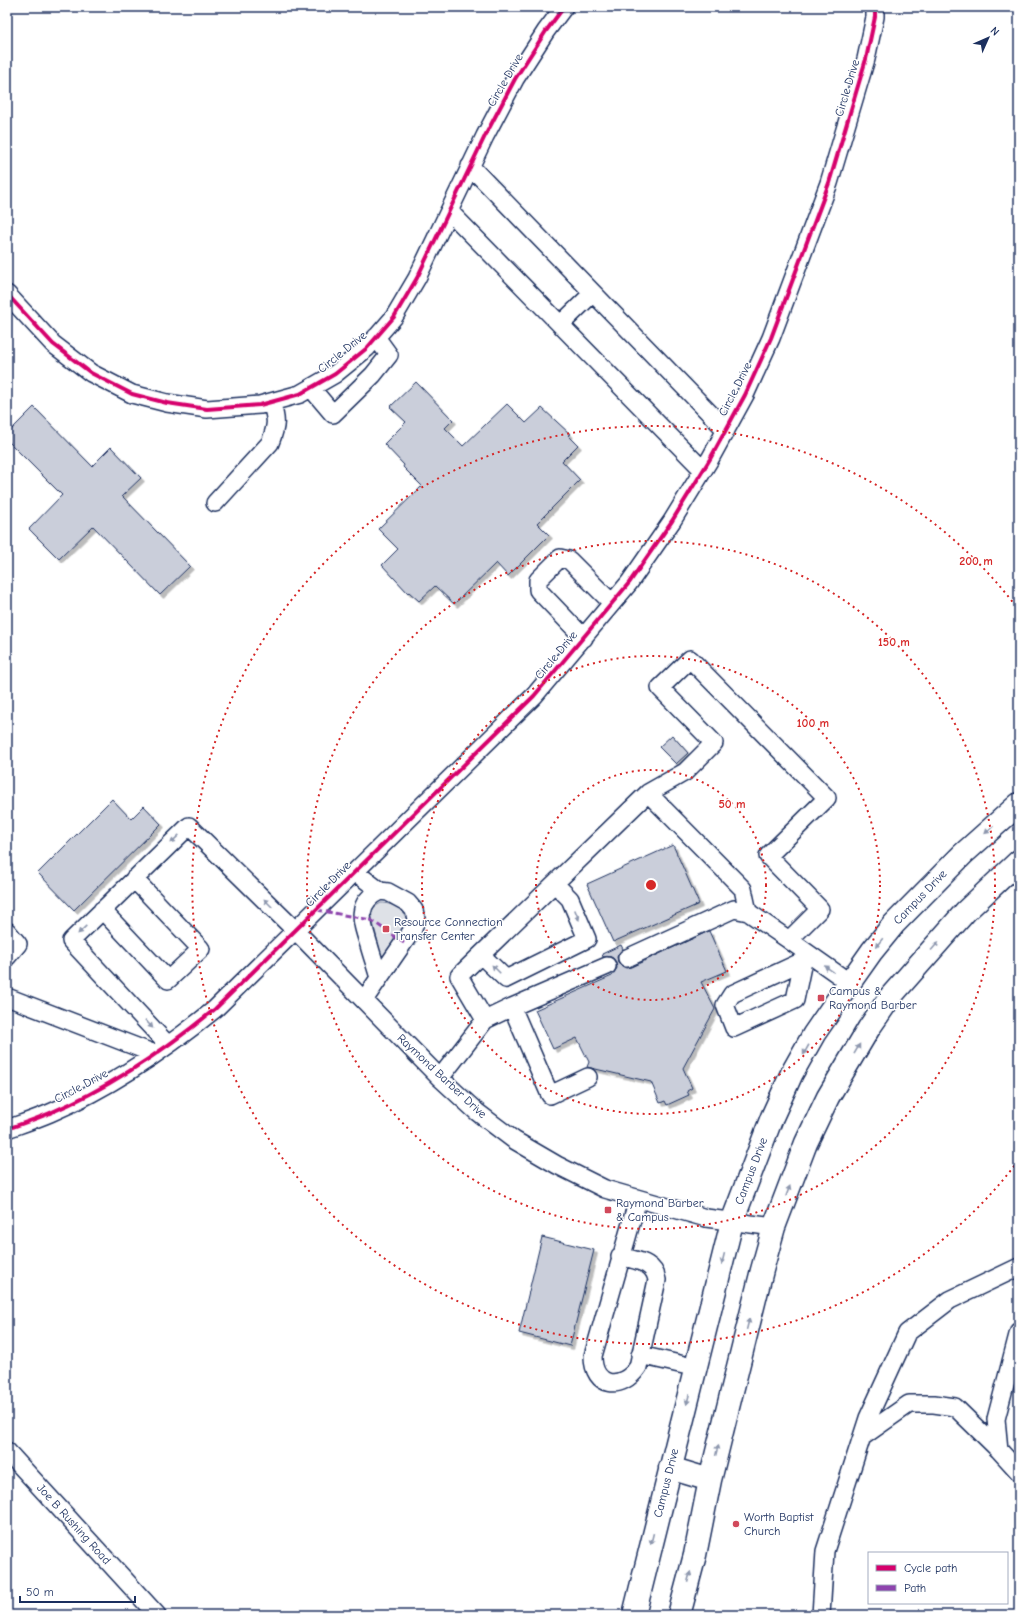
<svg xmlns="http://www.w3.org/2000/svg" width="1026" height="1622" font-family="'Comic Neue',sans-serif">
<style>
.green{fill:#dee1e7;stroke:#7c88a2}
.building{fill:#caceda;stroke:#1b2f5e;filter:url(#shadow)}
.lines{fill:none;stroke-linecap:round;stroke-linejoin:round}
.minor-casing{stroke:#1b2f5e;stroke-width:20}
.major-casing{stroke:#1b2f5e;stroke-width:25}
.minor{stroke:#fff;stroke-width:17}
.major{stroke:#fff;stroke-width:22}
.quiet{stroke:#8e44ad;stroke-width:3;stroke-dasharray:6 3;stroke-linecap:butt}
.cycleway-casing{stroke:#fff;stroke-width:6}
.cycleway{stroke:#d6006c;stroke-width:4}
.oneway{fill:#8d97ae}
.ring{fill:none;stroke:#d62828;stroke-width:2;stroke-dasharray:2 4}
.poi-dot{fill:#d1495b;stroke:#fff;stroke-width:1.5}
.labels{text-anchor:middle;stroke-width:3;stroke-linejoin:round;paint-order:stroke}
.street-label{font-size:12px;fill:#1b2f5e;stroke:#fff}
.poi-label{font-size:12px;fill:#1b2f5e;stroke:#fff;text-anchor:start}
.centre{fill:#d62828;stroke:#fff;stroke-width:2}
.ring-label{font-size:12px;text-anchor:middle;font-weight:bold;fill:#d62828;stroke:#fff;stroke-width:3;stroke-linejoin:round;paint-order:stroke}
</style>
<defs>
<filter id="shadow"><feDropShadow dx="3.5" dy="3.5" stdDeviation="0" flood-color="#0004"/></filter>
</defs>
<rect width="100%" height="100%" fill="#fff"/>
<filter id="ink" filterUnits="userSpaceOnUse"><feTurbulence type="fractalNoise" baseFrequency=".025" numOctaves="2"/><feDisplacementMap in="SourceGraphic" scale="8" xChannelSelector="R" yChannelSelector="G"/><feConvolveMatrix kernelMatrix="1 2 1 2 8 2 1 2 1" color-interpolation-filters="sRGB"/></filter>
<g filter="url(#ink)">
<path class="green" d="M381,903C394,903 410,912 406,927L384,957L381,955L371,914L374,907Z"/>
<path class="building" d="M416,382L453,420L445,428L463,446L507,404L526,423L542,408L570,434L568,435L578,445L562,461L580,480L537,523L549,535L508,576L496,563L454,604L435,586L419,601L409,592L408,593L382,565L398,549L378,529L422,486L403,467L404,465L384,444L406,422L390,407Z
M34,407L92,466L111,447L141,478L122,496L190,566L160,595L93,526L59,559L29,529L62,495L7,440V434Z
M672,735L688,753L676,764L659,747Z
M112,799L131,819L144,806L161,824L74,910L38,873Z
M673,845L699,904L613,942L587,884Z
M709,931L727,971L701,982L715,1009L683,1068L692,1088L687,1091L689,1095L667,1105L665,1101L660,1103L651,1082L587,1067L589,1062L577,1038L553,1049L535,1010L612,976L617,968L616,962L613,958L609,956L603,957L602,954L621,945L623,949L619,953L617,957L618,962L622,966L626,968L631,967Z
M542,1237L594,1250L570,1346L519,1333Z"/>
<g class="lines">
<g class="minor-casing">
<path id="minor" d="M470,166L726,430
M449,211L703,470
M7,294L53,344L91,373L132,394L167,403L207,409L260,405L300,394L335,374L367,348L394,317L417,278L485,136L515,79L546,31L564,7
M561,324L593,293
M311,388L333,414L373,375L389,355L376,337
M215,503L270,443C277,425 277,420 271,402
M584,638L538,590V580L560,558L569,560L612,603
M648,793L743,889L748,912L789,940
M355,872L380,891L388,892L408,903L414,910L416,919L413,929L364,1000
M102,910L168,980L201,949L134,879
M7,931L18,944L7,957
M481,955L506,979L587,939L570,899L555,884
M627,958L734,909L748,912
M803,961L795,1000L734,1028L725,1005L732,994L803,961L809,955
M379,978C376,967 372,956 369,945C362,923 354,903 380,891
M7,997L155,1054
M512,1007L607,966
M485,1020L459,976L648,793L685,772L714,743L660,688L690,659L827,798L768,856L820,909L789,940L850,983
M168,1045L71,941L189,826L296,931L440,1078L477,1112L514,1140L557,1165L605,1189L706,1218L774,1227
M440,1078L485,1020L512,1007L550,1095L588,1077
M7,1129C21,1124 36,1119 50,1113C109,1088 165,1050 215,1009L534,696L629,583L672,521L710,459L745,395L771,338L829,183L866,59L875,17V7
M620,1256C636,1261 654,1261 657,1280L638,1367C622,1391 593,1388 593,1356L638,1199
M1019,1331L996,1419L999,1450L1019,1472
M640,1355L697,1368
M862,1437L909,1404H934L955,1407L999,1450
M7,1451L157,1615
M821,1615L825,1551L868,1418L907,1333L950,1300L1019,1267"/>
</g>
<g class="major-casing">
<path id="major" d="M670,1468L710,1480
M634,1615L732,1222L772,1117L792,1073L814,1034L836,1002L872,951L894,924L963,854L1019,804
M679,1615L695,1555L710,1480L762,1270L774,1227L806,1143L828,1097L869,1028L891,996L966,911L1019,861"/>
</g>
<use href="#minor" class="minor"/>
<use href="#major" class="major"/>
<path class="quiet" d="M317,910L371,920L404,943"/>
<g class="cycleway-casing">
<path id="cycleway" d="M7,294L53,344L91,373L132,394L167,403L207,409L260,405L300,394L335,374L367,348L394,317L417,278L485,136L515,79L546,31L564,7
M7,1129C21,1124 36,1119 50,1113C109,1088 165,1050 215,1009L534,696L629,583L672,521L710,459L745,395L771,338L829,183L866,59L875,17V7"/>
</g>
<use href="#cycleway" class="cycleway"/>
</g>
<defs><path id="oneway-solid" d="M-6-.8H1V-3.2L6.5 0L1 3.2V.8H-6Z"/></defs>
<g class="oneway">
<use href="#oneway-solid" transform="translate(989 830) rotate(138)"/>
<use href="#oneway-solid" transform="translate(175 839) rotate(136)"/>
<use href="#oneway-solid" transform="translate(268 903) rotate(-135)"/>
<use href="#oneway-solid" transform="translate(577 915) rotate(68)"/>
<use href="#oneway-solid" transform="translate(82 930) rotate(136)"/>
<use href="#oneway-solid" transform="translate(879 943) rotate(129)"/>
<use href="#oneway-solid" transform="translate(935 946) rotate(-49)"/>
<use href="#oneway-solid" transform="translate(496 969) rotate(-135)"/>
<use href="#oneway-solid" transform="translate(829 969) rotate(-145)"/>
<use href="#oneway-solid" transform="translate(149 1024) rotate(47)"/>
<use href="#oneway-solid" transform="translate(857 1049) rotate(-60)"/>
<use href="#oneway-solid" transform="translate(806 1050) rotate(119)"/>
<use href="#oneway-solid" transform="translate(788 1191) rotate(-69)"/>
<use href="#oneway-solid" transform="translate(723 1259) rotate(104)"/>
<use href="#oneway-solid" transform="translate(748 1324) rotate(-76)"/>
<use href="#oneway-solid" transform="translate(688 1399) rotate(105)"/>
<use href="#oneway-solid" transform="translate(717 1450) rotate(-76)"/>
<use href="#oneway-solid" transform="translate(652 1539) rotate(104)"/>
<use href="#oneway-solid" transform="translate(689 1577) rotate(-75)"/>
</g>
</g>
<g class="ring">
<circle cx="651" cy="885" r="115"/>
<circle cx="651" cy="885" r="229"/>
<circle cx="651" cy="885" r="344"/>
<path d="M1018 1161A459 459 0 1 1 1018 609"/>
</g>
<g class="poi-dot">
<rect x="382" y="925" width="8" height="8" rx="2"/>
<rect x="817" y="994" width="8" height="8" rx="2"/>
<rect x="604" y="1206" width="8" height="8" rx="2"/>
<circle cx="736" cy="1524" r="4"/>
</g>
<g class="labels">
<g class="street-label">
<text transform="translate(505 80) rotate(-60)" y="4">Circle Drive</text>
<text transform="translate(847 88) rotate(-73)" y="4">Circle Drive</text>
<text transform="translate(342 352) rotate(-39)" y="4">Circle Drive</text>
<text transform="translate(735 389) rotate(-63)" y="4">Circle Drive</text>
<text transform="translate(556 655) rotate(-50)" y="4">Circle Drive</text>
<text transform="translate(328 884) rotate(-45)" y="4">Circle Drive</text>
<text transform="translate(920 897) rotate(-46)" y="4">Campus Drive</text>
<text transform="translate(442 1076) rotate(43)" y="4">Raymond Barber Drive</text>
<text transform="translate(81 1086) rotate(-28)" y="4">Circle Drive</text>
<text transform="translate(751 1171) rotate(-69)" y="4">Campus Drive</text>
<text transform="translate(666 1483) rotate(-76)" y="4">Campus Drive</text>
<text transform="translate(74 1524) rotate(48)" y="4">Joe B Rushing Road</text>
</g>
<g class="poi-label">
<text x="394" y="926">Resource Connection<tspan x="394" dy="14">Transfer Center</tspan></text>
<text x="829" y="995">Campus &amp;<tspan x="829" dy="14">Raymond Barber</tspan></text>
<text x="616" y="1207">Raymond Barber<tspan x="616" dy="14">&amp; Campus</tspan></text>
<text x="744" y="1521">Worth Baptist<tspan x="744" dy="14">Church</tspan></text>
</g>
</g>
<circle cx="651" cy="885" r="6" class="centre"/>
<g class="ring-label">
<text x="976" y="565">200 m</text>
<text x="894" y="646">150 m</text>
<text x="813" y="727">100 m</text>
<text x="732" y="808">50 m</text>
</g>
<rect width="1026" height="1622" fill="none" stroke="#fff" stroke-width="24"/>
<rect x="12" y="12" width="1002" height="1598" fill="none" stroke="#1b2f5e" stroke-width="1.5" filter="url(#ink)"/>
<rect x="868" y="1552" width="140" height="52" fill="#ffffff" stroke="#a4acbf"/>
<rect x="876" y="1565" width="20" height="6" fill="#d6006c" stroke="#a4acbf"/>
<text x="904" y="1572" font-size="12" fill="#1b2f5e">Cycle path</text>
<rect x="876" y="1585" width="20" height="6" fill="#8e44ad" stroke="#a4acbf"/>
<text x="904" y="1592" font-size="12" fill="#1b2f5e">Path</text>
<g transform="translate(988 38) rotate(45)" stroke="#ffffff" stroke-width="3" paint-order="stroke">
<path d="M0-3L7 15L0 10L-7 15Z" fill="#1b2f5e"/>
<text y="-6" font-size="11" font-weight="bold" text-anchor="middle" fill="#1b2f5e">N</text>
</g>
<path d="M20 1596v6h115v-6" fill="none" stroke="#1b2f5e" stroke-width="2"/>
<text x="26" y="1596" font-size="12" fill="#1b2f5e" stroke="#ffffff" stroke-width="3" paint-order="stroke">50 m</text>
</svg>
